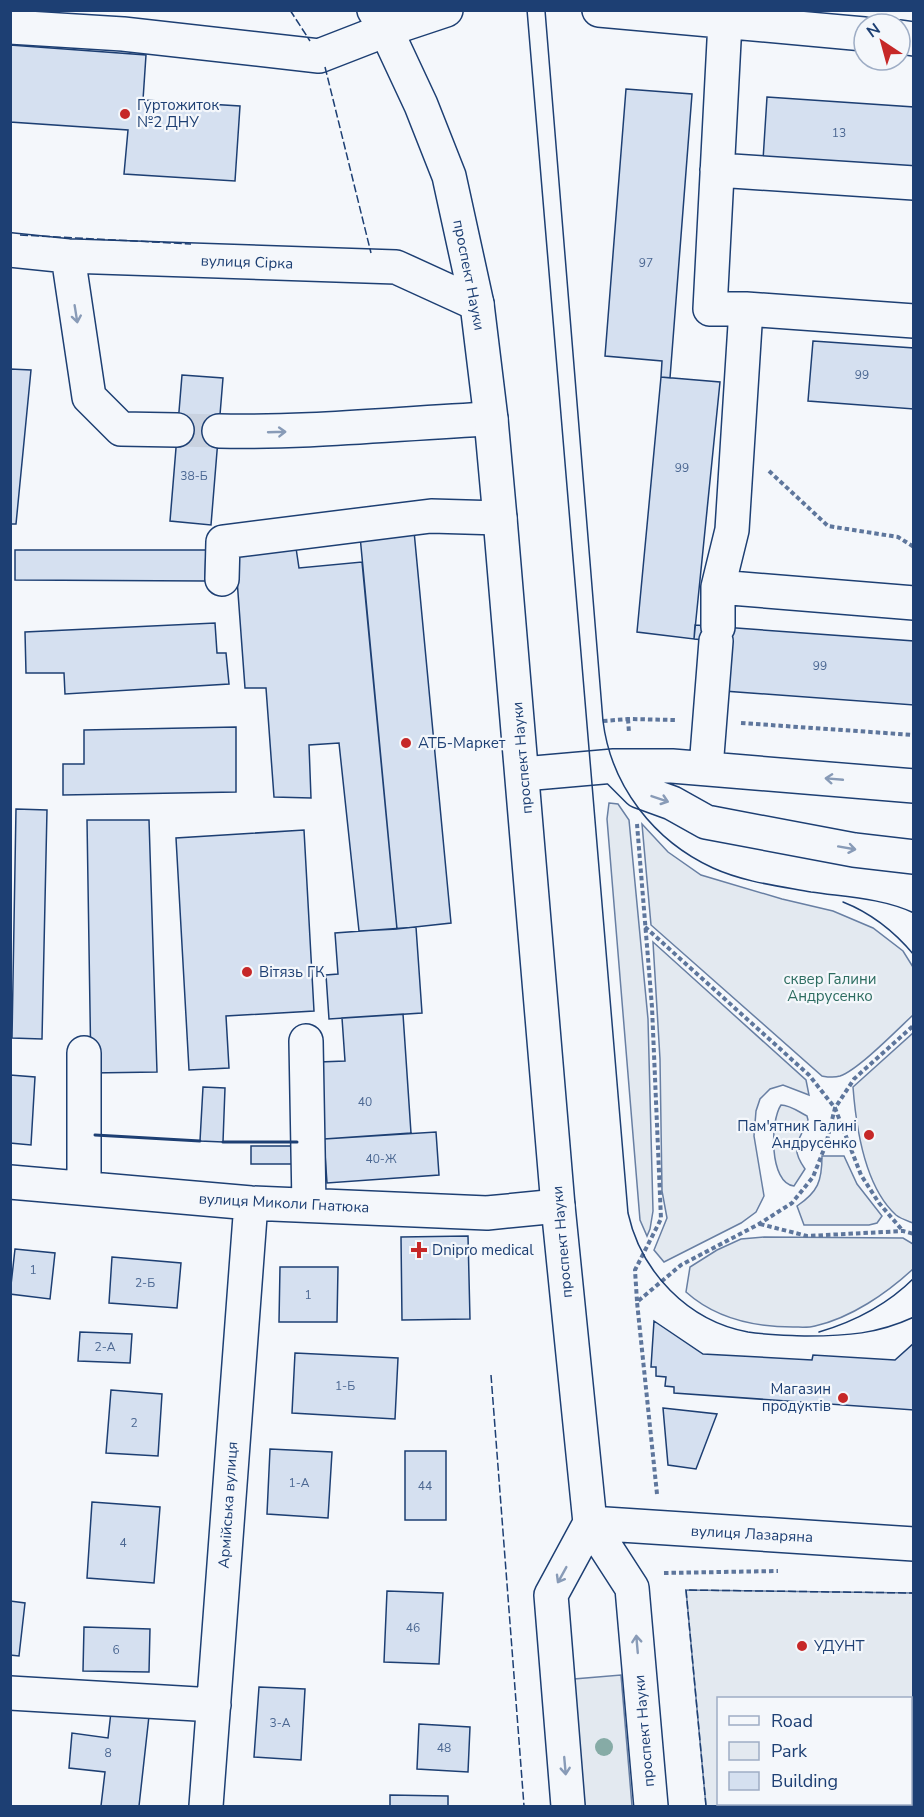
<svg xmlns="http://www.w3.org/2000/svg" width="924" height="1817" font-family="'Nunito Sans',sans-serif">
<style>
.green{fill:#e3e9f0;stroke:#687fa3;stroke-width:1.5;fill-rule:evenodd}
.building{fill:#d5e0f0;stroke:#1d3f73;stroke-width:1.5}
.lines{fill:none;stroke-linecap:round;stroke-linejoin:round}
.minor-tunnel{stroke:#c9d2e0;stroke-width:33;stroke-dasharray:33 16;stroke-linecap:butt}
.minor-casing{stroke:#1d3f73;stroke-width:36}
.major-casing{stroke:#1d3f73;stroke-width:36}
.path{stroke:#5e769c;stroke-width:4;stroke-dasharray:4.5 3;stroke-linecap:butt}
.minor{stroke:#f4f7fb;stroke-width:33}
.major{stroke:#f4f7fb;stroke-width:33}
.tram{stroke:#1d3f73;stroke-width:1.5}
.fence{stroke:#1d3f73;stroke-width:1.5;stroke-dasharray:8 3;stroke-linecap:butt}
.wall{stroke:#1d3f73;stroke-width:3}
.tree{fill:#86aba6}
.oneway{stroke:#889bb7}
.poi-dot{fill:#c62828;stroke:#f4f7fb;stroke-width:2}
.labels{text-anchor:middle;stroke-width:4.5;stroke-linejoin:round;paint-order:stroke}
.number-label{font-size:12px;fill:#4b6792}
.poi-label{font-size:15px;fill:#1d3f73;stroke:#f4f7fb;text-anchor:start}
.street-label{font-size:15px;fill:#1d3f73;stroke:#f4f7fb}
.park-label{font-size:15px;fill:#2c6c60;stroke:#f4f7fb}
</style>
<rect width="100%" height="100%" fill="#f4f7fb"/>
<path class="green" d="M609,803L618,804L629,820L648,1019L653,1211L650,1229L647,1236L640,1220L607,819Z
M642,824L668,852L701,875L782,899L833,911L873,928L903,951L913,967V1015C897,1030 858,1070 840,1076C833,1078 828,1077 822,1076L651,925Z
M653,942L806,1080L809,1095L783,1085L770,1089L760,1099L756,1111L754,1136L764,1196L756,1212L741,1223L664,1262L654,1250L667,1218L662,1191L660,1059Z
M913,1033V1223C908,1221 901,1219 896,1215C865,1187 856,1127 853,1087Z
M781,1105C790,1105 799,1112 807,1116L808,1120C799,1142 789,1146 805,1169L794,1186C769,1183 770,1121 781,1105Z
M822,1156H844L857,1184L882,1216L877,1223L869,1225H804L797,1206C818,1192 822,1181 822,1156Z
M764,1237L903,1238L913,1244V1269C887,1293 851,1318 815,1326C808,1328 800,1327 793,1327C755,1327 715,1318 686,1292L690,1267L717,1250L741,1239Z
M686,1590L913,1593V1806H706ZM718,1698H910V1804H718Z
M621,1675L632,1806H584L574,1679Z"/>
<path class="building" d="M10,45L146,55L143,100L240,106L235,181L124,174L128,130L10,122Z
M626,89L692,94L670,378L661,377L662,361L605,356Z
M767,97L914,107V170L763,160Z
M813,341L914,348V409L808,401Z
M10,369L31,370L16,524H10Z
M182,375L223,378L211,525L170,521Z
M661,377L720,382L694,639L637,632Z
M414,531L451,923L397,929L360,536Z
M296,548L299,568L362,562L397,929L359,931L339,743L309,745L311,798L274,797L266,688H245L235,552Z
M15,550H206L205,581L15,580Z
M215,623L217,653H226L229,684L65,694L64,673H26L25,632Z
M695,625L914,641V705L724,691L728,642L694,639Z
M236,727V792L63,795V764H84V730Z
M16,809L47,810L42,1039L12,1038Z
M87,820H149L157,1072L91,1073Z
M304,830L314,1011L226,1016L229,1068L189,1070L176,838Z
M416,927L422,1013L329,1019L326,975L338,974L335,933Z
M403,1014L411,1133L324,1139L319,1062L345,1061L342,1018Z
M10,1075L35,1077L31,1145L10,1143Z
M203,1087L225,1088L223,1142L200,1141Z
M436,1132L439,1175L327,1183L324,1139Z
M251,1146H295V1164H251Z
M468,1236L470,1319L402,1320L401,1237Z
M15,1249L55,1253L50,1299L10,1294Z
M112,1257L181,1263L177,1308L109,1303Z
M280,1267H338L337,1322H279Z
M654,1321L703,1354L812,1360L813,1355L895,1360L914,1343V1410L674,1393V1387L665,1386L666,1377L656,1376V1367H651Z
M80,1332L132,1334L130,1363L78,1361Z
M295,1353L398,1358L395,1419L292,1413Z
M111,1390L162,1394L158,1456L106,1453Z
M663,1408L717,1414L696,1469L668,1465Z
M270,1449L332,1452L328,1518L267,1514Z
M405,1451H446V1520H405Z
M92,1502L160,1507L154,1583L87,1578Z
M387,1591L443,1593L439,1664L384,1662Z
M10,1601L25,1603L19,1656L10,1655Z
M84,1627L150,1629L149,1672L83,1671Z
M259,1687L305,1689L301,1760L254,1757Z
M111,1712L149,1716L139,1806H101L105,1772L69,1768L72,1733L108,1738Z
M419,1724L470,1727L468,1772L417,1769Z
M390,1795L448,1796V1806H390Z"/>
<g class="lines">
<path class="minor-tunnel" d="M177,430L219,431"/>
<g class="minor-casing">
<path id="minor" d="M599,10L864,34
M725,22L710,309H746
M10,27L123,34L319,56L386,30L446,10
M900,37L914,39
M717,170L914,183
M10,250L68,256L396,267L477,304
M68,256L89,397L121,429L177,430
M219,431C310,433 400,423 491,419
M222,579L223,542L431,516L500,518
M718,587L914,603
M718,627V587L732,530L746,309L914,321
M614,766L639,791L672,803L706,822L854,850L914,857
M706,768L716,641
M523,774L614,766H672L914,786
M306,1041L309,1205
M10,1182L251,1203L487,1213L558,1206
M84,1188V1053
M10,1693L214,1705
M206,1806L251,1203"/>
</g>
<g class="major-casing">
<path id="major" d="M374,10L386,30L421,105L449,176L477,304L491,419L500,518L558,1206L590,1523L632,1588L651,1806
M590,1523L914,1544
M568,1806L551,1595L590,1523"/>
</g>
<path class="path" d="M769,471L828,526L898,537L914,547
M628,719L629,733
M603,721L628,719L676,720
M741,723L914,735
M645,927L809,1075L835,1108L861,1175L879,1203L903,1231
M760,1224L807,1236L903,1231L914,1234
M637,1301L635,1270L661,1219L652,1007L637,824
M657,1494L637,1302L681,1265L759,1224L792,1203L813,1177L826,1144L835,1108L854,1079L914,1025
M664,1573L778,1571"/>
<use href="#minor" class="minor"/>
<use href="#major" class="major"/>
<path class="tram" d="M527,10L628,1213C641,1272 688,1321 748,1332C767,1335 787,1335 807,1336C847,1336 877,1334 914,1317
M545,10L603,721C611,786 654,841 713,868C744,882 778,886 811,892C845,897 882,898 914,913
M843,902C871,913 894,931 914,955
M819,1332C853,1322 888,1304 914,1278"/>
<path class="fence" d="M290,10L310,41
M325,67L371,253
M20,235L191,244
M491,1375L524,1806
M706,1806L686,1590L914,1593"/>
<path class="wall" d="M95,1135L200,1141
M223,1142H297"/>
</g>
<circle class="tree" cx="604" cy="1747" r="9"/>
<defs><path id="oneway-shaft" d="M-6 0H5M1.5-3L5.5 0L1.5 3" fill="none" stroke-width="1.6" stroke-linecap="round" stroke-linejoin="round" transform="scale(1.5)"/></defs>
<g class="oneway">
<use href="#oneway-shaft" transform="translate(76 314) rotate(81)"/>
<use href="#oneway-shaft" transform="translate(277 432) rotate(-2)"/>
<use href="#oneway-shaft" transform="translate(834 779) rotate(-175)"/>
<use href="#oneway-shaft" transform="translate(660 799) rotate(19)"/>
<use href="#oneway-shaft" transform="translate(847 848) rotate(10)"/>
<use href="#oneway-shaft" transform="translate(562 1575) rotate(119)"/>
<use href="#oneway-shaft" transform="translate(637 1644) rotate(-95)"/>
<use href="#oneway-shaft" transform="translate(565 1766) rotate(85)"/>
</g>
<g class="poi-dot">
<circle cx="125" cy="114" r="6"/>
<circle cx="406" cy="743" r="6"/>
<circle cx="247" cy="972" r="6"/>
<circle cx="869" cy="1135" r="6"/>
<path d="M416 1241h6v6h6v6h-6v6h-6v-6h-6v-6h6z"/>
<circle cx="843" cy="1398" r="6"/>
<circle cx="802" cy="1646" r="6"/>
</g>
<g class="labels">
<g class="number-label">
<text x="839" y="137">13</text>
<text x="646" y="267">97</text>
<text x="862" y="379">99</text>
<text x="682" y="472">99</text>
<text x="194" y="480">38-Б</text>
<text x="820" y="670">99</text>
<text x="365" y="1106">40</text>
<text x="381" y="1163">40-Ж</text>
<text x="33" y="1274">1</text>
<text x="145" y="1287">2-Б</text>
<text x="308" y="1299">1</text>
<text x="105" y="1351">2-А</text>
<text x="345" y="1390">1-Б</text>
<text x="134" y="1427">2</text>
<text x="299" y="1487">1-А</text>
<text x="425" y="1490">44</text>
<text x="123" y="1547">4</text>
<text x="413" y="1632">46</text>
<text x="116" y="1654">6</text>
<text x="280" y="1727">3-А</text>
<text x="444" y="1752">48</text>
<text x="108" y="1757">8</text>
</g>
<g class="poi-label">
<text x="137" y="110">Гуртожиток<tspan x="137" dy="17">№2 ДНУ</tspan></text>
<text x="418" y="748">АТБ-Маркет</text>
<text x="259" y="977">Вітязь ГК</text>
<text x="857" y="1131" text-anchor="end">Пам'ятник Галині<tspan x="857" dy="17">Андрусенко</tspan></text>
<text x="432" y="1255">Dnipro medical</text>
<text x="831" y="1394" text-anchor="end">Магазин<tspan x="831" dy="17">продуктів</tspan></text>
<text x="814" y="1651">УДУНТ</text>
</g>
<g class="street-label">
<text transform="translate(247 262) rotate(2)" y="5">вулиця Сірка</text>
<text transform="translate(469 275) rotate(79)" y="5">проспект Науки</text>
<text transform="translate(522 758) rotate(-95)" y="5">проспект Науки</text>
<text transform="translate(284 1203) rotate(3)" y="5">вулиця Миколи Гнатюка</text>
<text transform="translate(562 1242) rotate(-95)" y="5">проспект Науки</text>
<text transform="translate(228 1505) rotate(-86)" y="5">Армійська вулиця</text>
<text transform="translate(752 1534) rotate(3)" y="5">вулиця Лазаряна</text>
<text transform="translate(644 1731) rotate(-95)" y="5">проспект Науки</text>
</g>
<g class="park-label">
<text x="830" y="984">сквер Галини<tspan x="830" dy="17">Андрусенко</tspan></text>
</g>
</g>
<rect width="924" height="1817" fill="none" stroke="#1d3f73" stroke-width="24"/>
<rect x="717" y="1697" width="195" height="108" fill="#f4f7fb" stroke="#9eadc5" stroke-width="1.5"/>
<rect x="729" y="1716" width="30" height="9" fill="#f4f7fb" stroke="#9eadc5" stroke-width="1.5"/>
<text x="771" y="1727" font-size="18" fill="#1d3f73">Road</text>
<rect x="729" y="1742" width="30" height="18" fill="#e3e9f0" stroke="#9eadc5" stroke-width="1.5"/>
<text x="771" y="1757" font-size="18" fill="#1d3f73">Park</text>
<rect x="729" y="1772" width="30" height="18" fill="#d5e0f0" stroke="#9eadc5" stroke-width="1.5"/>
<text x="771" y="1787" font-size="18" fill="#1d3f73">Building</text>
<g transform="translate(882 42) rotate(324)"><circle r="28" fill="#f4f7fb" stroke="#9eadc5" stroke-width="1.5"/>
<path d="M0-4.5L10 22L0 15L-10 22Z" fill="#c62828"/>
<text y="-9" font-size="16" font-weight="bold" text-anchor="middle" fill="#1d3f73">N</text>
</g>
</svg>
